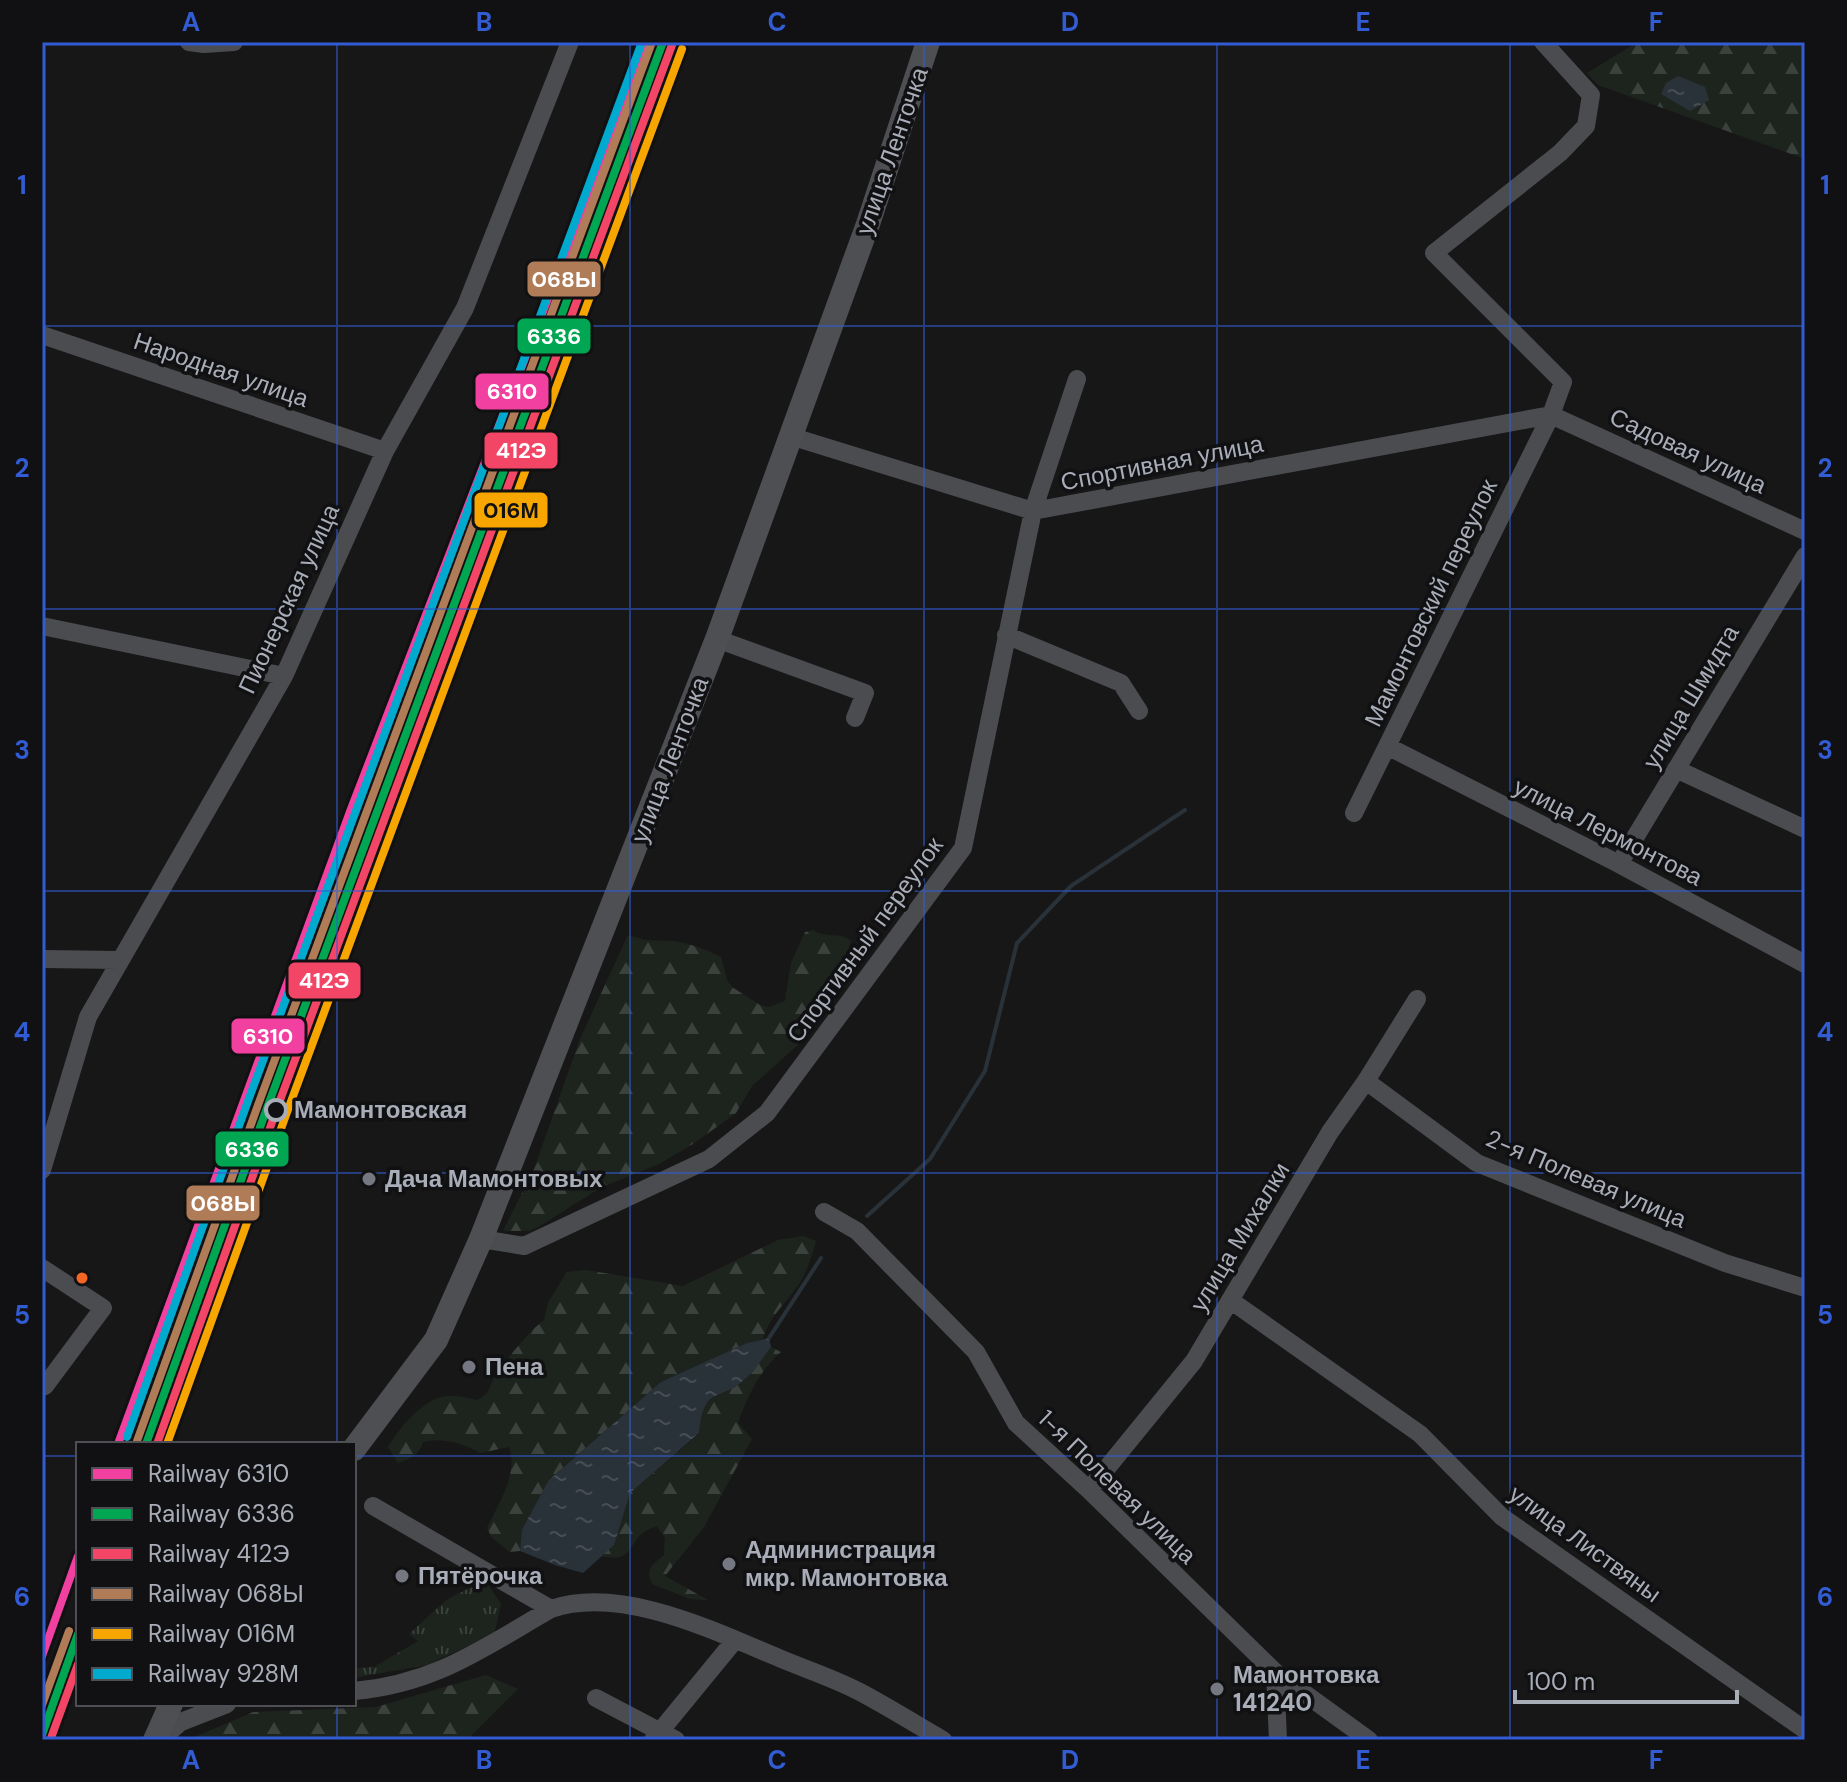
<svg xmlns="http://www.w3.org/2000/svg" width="1847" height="1782" font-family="'DM Sans',sans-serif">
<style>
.grass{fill:url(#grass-tufts)}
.forest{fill:url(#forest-firs)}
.water{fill:url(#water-ripples)}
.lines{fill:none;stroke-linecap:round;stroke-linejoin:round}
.stream{stroke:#2a3239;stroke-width:4}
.minor{stroke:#4b4c50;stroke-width:18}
.major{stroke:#4d4f52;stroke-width:24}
.rail-1-casing{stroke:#111113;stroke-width:14}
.rail-2-casing{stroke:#111113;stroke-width:14}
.rail-3-casing{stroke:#111113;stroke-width:14}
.rail-4-casing{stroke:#111113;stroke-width:14}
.rail-5-casing{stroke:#111113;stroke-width:14}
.rail-6-casing{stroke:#111113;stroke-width:14}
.rail-1{stroke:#f240a1;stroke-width:8}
.rail-2{stroke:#00a651;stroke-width:8}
.rail-3{stroke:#f34667;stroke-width:8}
.rail-4{stroke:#b07c57;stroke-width:8}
.rail-5{stroke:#f7a600;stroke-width:8}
.rail-6{stroke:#00a9ce;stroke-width:8}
.grid{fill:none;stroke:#325cd3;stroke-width:2;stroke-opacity:0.55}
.stop-dot{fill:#111113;stroke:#a8adb8;stroke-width:4}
.poi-dot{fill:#757880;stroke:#111113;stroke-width:3}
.bus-dot{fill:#f26522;stroke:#111113;stroke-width:3}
.labels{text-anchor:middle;stroke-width:7;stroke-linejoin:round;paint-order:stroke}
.street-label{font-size:24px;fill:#a8adb8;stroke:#111113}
.stop-label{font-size:24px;font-weight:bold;fill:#a8adb8;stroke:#111113;text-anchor:start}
.poi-label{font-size:24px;font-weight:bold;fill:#a8adb8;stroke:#111113;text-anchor:start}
.line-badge{stroke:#111113;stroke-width:3}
.badge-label{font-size:22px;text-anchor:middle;font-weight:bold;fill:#fff}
.pale-badge-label{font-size:22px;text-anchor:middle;font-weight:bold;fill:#111}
.neatline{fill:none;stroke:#325cd3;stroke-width:3}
.grid-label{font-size:26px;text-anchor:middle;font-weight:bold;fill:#325cd3}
</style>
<defs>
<pattern id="grass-tufts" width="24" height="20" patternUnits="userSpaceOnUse" patternTransform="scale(2)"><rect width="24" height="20" fill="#1d241e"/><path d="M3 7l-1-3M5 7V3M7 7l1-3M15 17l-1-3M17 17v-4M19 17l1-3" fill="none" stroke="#3b413d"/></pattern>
<pattern id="forest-firs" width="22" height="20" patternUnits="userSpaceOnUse" patternTransform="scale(2)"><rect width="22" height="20" fill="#1d241e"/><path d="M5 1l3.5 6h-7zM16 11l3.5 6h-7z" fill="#3b413d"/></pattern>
<pattern id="water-ripples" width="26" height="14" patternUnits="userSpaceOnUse" patternTransform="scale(2)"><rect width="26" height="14" fill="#2a3239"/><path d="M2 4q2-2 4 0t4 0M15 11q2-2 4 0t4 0" fill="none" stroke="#464d54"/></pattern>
</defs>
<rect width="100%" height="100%" fill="#171717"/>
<path class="grass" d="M485,1580L501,1604L494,1635L426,1665L354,1678V1668L374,1667L418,1641L409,1634L446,1600Z"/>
<path class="forest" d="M1638,42H1799L1805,49V159L1598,85L1587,73Z
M813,930C825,939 840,931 851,941L840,979L826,1011L801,1042L752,1086L736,1113L693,1144L659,1164L600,1188L540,1226L529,1231H503L534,1169L580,1039L628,935C649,942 651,940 672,941C687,942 707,950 721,957L727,980L732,987L760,1005L769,1007L785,1001L791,963L805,932Z
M803,1236L816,1241C812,1256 807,1272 799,1284C786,1303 769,1317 763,1339L747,1343L661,1382L548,1481L522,1530L520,1551L510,1552L492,1538L487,1528C498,1504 519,1474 509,1447L480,1453C463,1443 442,1437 423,1442C418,1456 411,1458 398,1463L388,1447C400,1428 421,1400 446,1396C457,1395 468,1398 478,1400L488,1392L496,1372L531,1331L544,1320L548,1303L567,1272L586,1270L683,1286L778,1240Z
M771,1347L781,1352C760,1370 747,1397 738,1423L752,1439L704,1527L665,1576L708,1600L690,1599L652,1584C645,1569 652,1565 664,1555L665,1538L657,1526C652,1528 648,1529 644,1532C627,1545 633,1563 601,1556L614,1545L630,1493L699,1434C705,1382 719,1404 746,1378C756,1370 763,1357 771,1347Z
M486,1675L518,1689L467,1740H195L197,1736L253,1712L376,1707Z"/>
<path class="water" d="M1678,76L1705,87L1709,100L1690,111L1661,94L1666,83Z
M769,1338L771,1347C763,1357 756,1370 746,1378C719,1404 705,1382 699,1433L630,1493L614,1545L583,1573L555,1565L520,1551L522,1530L548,1481L661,1382L747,1343Z"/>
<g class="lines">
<path class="stream" d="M867,1216L930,1159L985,1071L1017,943L1071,886L1185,810
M769,1338L821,1258"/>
<path class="minor" d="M189,42L204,44L234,42
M42,335L385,451
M1551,415L1805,531
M790,436L1033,511L1551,415
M42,626L284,676
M1006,635L1121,683L1139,711
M717,639L865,693L855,718
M1387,746L1619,864L1805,964
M1676,769L1805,829
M1354,813L1551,415L1563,382L1434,253L1560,153L1586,126L1591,95L1543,42
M1619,864L1805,556
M42,959L119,960
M1366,1081L1477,1163L1725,1263L1805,1288
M42,1170L88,1017L284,676L385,451L465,308L570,42
M824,1212L857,1231L976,1352L1016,1423L1089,1490L1275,1672L1369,1740
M481,1239L524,1246L709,1159L767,1113L963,848L1033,511L1077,379
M42,1268L103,1308L45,1386L42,1387
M1230,1300L1420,1434L1502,1517L1805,1730
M1089,1490L1194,1361L1330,1132L1366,1081L1417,999
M373,1506L551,1609
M1275,1672L1278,1740
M354,1691C435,1684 483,1648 551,1609C621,1585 714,1631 779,1658C805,1669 833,1678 858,1691C887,1706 915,1724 943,1740
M596,1698L676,1740
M160,1740L181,1722L227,1704
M653,1740L735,1640"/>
<path class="major" d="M354,1449L436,1340L481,1239L717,639L868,224L928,42
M155,1740L171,1704"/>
<g class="rail-1-casing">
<path id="rail-1" d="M118,1444L351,809L647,42
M42,1656L78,1556"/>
</g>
<g class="rail-2-casing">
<path id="rail-2" d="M146,1444L267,1108L663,42
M42,1735L78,1634"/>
</g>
<g class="rail-3-casing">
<path id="rail-3" d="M157,1444L276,1111L672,45
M51,1738L78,1664"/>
</g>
<g class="rail-4-casing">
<path id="rail-4" d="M137,1441L258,1105L652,42
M42,1705L69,1631"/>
</g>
<g class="rail-5-casing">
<path id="rail-5" d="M167,1444L286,1115L682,49"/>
</g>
<g class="rail-6-casing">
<path id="rail-6" d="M127,1437L248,1101L642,42"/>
</g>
<use href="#rail-1" class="rail-1"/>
<use href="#rail-2" class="rail-2"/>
<use href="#rail-3" class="rail-3"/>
<use href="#rail-4" class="rail-4"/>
<use href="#rail-5" class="rail-5"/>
<use href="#rail-6" class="rail-6"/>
</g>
<path class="grid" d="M337,42V1444M630,42V1740M924,42V1740M1217,42V1740M1510,42V1740M42,326H1805M42,609H1805M42,891H1805M42,1173H1805M42,1456H78M354,1456H1805M337,1704V1740"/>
<circle class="stop-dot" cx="276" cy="1110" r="10"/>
<g class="poi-dot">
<circle cx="369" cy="1179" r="8"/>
<circle cx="469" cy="1367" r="8"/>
<circle cx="729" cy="1564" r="8"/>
<circle cx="402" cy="1576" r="8"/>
<circle cx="1217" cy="1689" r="8"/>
</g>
<circle class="bus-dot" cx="82" cy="1278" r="7"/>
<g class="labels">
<g class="street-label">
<text transform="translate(892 151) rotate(-71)" y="8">улица Ленточка</text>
<text transform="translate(221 370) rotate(19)" y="8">Народная улица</text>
<text transform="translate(1688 451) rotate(25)" y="8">Садовая улица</text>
<text transform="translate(1162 463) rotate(-11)" y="8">Спортивная улица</text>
<text transform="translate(289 599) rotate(-65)" y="8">Пионерская улица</text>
<text transform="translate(1431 603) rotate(-64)" y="8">Мамонтовский переулок</text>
<text transform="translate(1691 697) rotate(-59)" y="8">улица Шмидта</text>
<text transform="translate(670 760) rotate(-69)" y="8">улица Ленточка</text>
<text transform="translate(1608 832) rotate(27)" y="8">улица Лермонтова</text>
<text transform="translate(865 940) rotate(-54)" y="8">Спортивный переулок</text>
<text transform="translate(1586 1179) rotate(23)" y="8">2-я Полевая улица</text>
<text transform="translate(1240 1237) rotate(-59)" y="8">улица Михалки</text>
<text transform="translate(1117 1487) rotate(44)" y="8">1-я Полевая улица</text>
<text transform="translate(1585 1544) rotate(36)" y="8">улица Листвяны</text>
</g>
<g class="stop-label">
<text x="294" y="1118">Мамонтовская</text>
</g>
<g class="poi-label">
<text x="385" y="1187">Дача Мамонтовых</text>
<text x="485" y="1375">Пена</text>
<text x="745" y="1558">Администрация<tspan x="745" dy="28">мкр. Мамонтовка</tspan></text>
<text x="418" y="1584">Пятёрочка</text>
<text x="1233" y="1683">Мамонтовка<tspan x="1233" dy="28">141240</tspan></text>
</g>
</g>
<g class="line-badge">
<rect x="526" y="260" width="76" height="38" rx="8" fill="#b07c57"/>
<rect x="516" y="317" width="76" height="38" rx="8" fill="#00a651"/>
<rect x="474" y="372" width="76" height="39" rx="8" fill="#f240a1"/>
<rect x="483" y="431" width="76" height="39" rx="8" fill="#f34667"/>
<rect x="473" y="491" width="76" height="38" rx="8" fill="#f7a600"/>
<rect x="287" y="961" width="75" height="39" rx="8" fill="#f34667"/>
<rect x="230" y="1017" width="76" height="38" rx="8" fill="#f240a1"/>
<rect x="214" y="1130" width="76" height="38" rx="8" fill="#00a651"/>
<rect x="185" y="1184" width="76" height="38" rx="8" fill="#b07c57"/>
</g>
<g class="badge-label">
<text x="564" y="287">068Ы</text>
<text x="554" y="344">6336</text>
<text x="512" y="399">6310</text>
<text x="521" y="458">412Э</text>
<text x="324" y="988">412Э</text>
<text x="268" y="1044">6310</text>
<text x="252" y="1157">6336</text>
<text x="223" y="1211">068Ы</text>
</g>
<g class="pale-badge-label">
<text x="511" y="518">016М</text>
</g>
<rect width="1847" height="1782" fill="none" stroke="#111113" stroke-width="88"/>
<rect x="76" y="1442" width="280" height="264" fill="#111113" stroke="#4d4f55" stroke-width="2"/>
<rect x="92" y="1468" width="40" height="12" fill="#f240a1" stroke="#4d4f55" stroke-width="2"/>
<text x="148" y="1482" font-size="24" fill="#a8adb8">Railway 6310</text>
<rect x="92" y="1508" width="40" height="12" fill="#00a651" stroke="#4d4f55" stroke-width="2"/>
<text x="148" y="1522" font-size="24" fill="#a8adb8">Railway 6336</text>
<rect x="92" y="1548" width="40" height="12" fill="#f34667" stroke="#4d4f55" stroke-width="2"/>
<text x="148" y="1562" font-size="24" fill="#a8adb8">Railway 412Э</text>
<rect x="92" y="1588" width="40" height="12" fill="#b07c57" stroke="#4d4f55" stroke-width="2"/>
<text x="148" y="1602" font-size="24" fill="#a8adb8">Railway 068Ы</text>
<rect x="92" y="1628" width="40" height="12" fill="#f7a600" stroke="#4d4f55" stroke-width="2"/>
<text x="148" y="1642" font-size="24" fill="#a8adb8">Railway 016М</text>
<rect x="92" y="1668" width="40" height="12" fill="#00a9ce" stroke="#4d4f55" stroke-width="2"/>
<text x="148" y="1682" font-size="24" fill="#a8adb8">Railway 928М</text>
<path d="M1515 1690v12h222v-12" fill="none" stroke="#a8adb8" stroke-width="4"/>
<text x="1527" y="1690" font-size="24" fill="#a8adb8" stroke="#111113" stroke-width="6" paint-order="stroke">100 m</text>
<rect x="44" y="44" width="1759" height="1694" class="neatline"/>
<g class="grid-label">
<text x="191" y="31">A</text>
<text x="484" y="31">B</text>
<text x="777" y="31">C</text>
<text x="1070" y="31">D</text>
<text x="1363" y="31">E</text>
<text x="1656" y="31">F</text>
<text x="22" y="194">1</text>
<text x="1825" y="194">1</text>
<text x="22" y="477">2</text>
<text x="1825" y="477">2</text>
<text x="22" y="759">3</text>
<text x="1825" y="759">3</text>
<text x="22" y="1041">4</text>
<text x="1825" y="1041">4</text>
<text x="22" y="1324">5</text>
<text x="1825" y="1324">5</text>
<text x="22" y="1606">6</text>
<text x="1825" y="1606">6</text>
<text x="191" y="1769">A</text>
<text x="484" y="1769">B</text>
<text x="777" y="1769">C</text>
<text x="1070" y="1769">D</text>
<text x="1363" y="1769">E</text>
<text x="1656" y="1769">F</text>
</g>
</svg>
